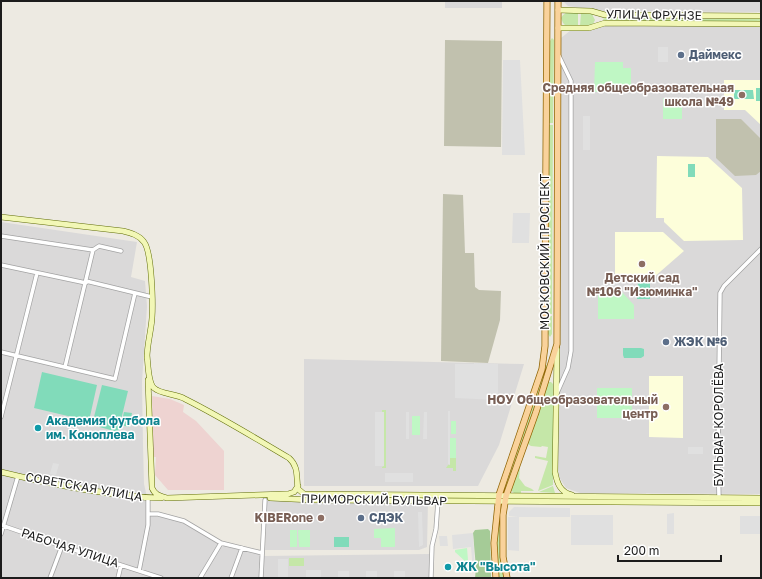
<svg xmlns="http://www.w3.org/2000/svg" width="762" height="579" font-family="'Golos Text',sans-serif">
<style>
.residential{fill:#dad9d9}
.commercial{fill:#eed3d1}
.education{fill:#fdfeda}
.construction{fill:#c1c1ae}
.grass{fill:#c5e7a8}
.forest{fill:#a5cb97}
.park{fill:#bff7c4}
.pitch{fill:#81dbba}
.parking{fill:#e0e0e0}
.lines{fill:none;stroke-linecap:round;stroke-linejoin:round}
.minor-casing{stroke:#a3a3a3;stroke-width:5}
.secondary-casing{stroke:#616e08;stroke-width:6}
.primary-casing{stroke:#906504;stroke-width:7}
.minor{stroke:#fff;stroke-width:3.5}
.secondary{stroke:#f2f7b6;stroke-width:5}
.primary{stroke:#f9d29b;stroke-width:5.5}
.service-dot{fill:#5c6f8a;stroke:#fff;stroke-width:1.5}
.education-dot{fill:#8d6e63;stroke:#fff;stroke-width:1.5}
.culture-dot{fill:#0f9aa8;stroke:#fff;stroke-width:1.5}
.labels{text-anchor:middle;stroke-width:3;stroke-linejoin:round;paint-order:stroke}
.street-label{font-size:12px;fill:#1c1c1c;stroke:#fff}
.service-label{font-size:12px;font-weight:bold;fill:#4e5e75;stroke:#fff;text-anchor:start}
.education-label{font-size:12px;font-weight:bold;fill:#785e54;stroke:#fff;text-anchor:end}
.culture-label{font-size:12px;font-weight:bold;fill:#0d838f;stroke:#fff;text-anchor:start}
</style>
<rect width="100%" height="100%" fill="#edeae2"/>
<path class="residential" d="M445,1H502V8H445Z
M563,1H761V12L604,11L568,6Z
M605,26L761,27V494L580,493L566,488L559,477L558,470L561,38L571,30H591Z
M1,222L137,242L131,277L145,281L147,306L142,382L143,445L144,484L151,515L185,522L219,543L260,553L259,578H1Z
M304,359L524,364L499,445L478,486H304Z
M267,501L428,502L427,547L419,550H265Z
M429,554V578H262L263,556Z"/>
<path class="commercial" d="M152,396L170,399L184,405L183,412L196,421L224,451V490H168L155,475L156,457H153Z"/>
<path class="education" d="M724,80H761V125L745,110H724Z
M657,156L708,157L742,188L743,240L684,241L664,222V218H656Z
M615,232H663L684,251L653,278H615Z
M649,376H683V438L649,437Z"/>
<path class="construction" d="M445,40L502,41L501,147L444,146Z
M716,119H741L761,139V171L756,175L735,176L716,158Z
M443,194L463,195L465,253H474L475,287L479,290L501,291L500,320L488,363L441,361Z"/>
<path class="grass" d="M566,13H578V26H566L563,23L561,18L563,15Z
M581,13L592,14L595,20L593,24L590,26H580Z
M605,18L663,19V22L604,21L603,19Z
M665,19H761V22H665Z
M552,38L554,40L553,123H549L550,41Z
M549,125H553L552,314H548Z
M548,316H552V334L550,337L548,334Z
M546,365H548L536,404L505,492L503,493L502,492L506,480Z
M548,382H551L553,384V485L538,491L548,461L535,458V456L546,458L548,447L542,446L541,447L531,446L526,443Z
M382,410H386V468H382V467L384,466V412H382Z
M450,458H456V471H453V468H446L448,465L450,464Z
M519,467L520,468L519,478L525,486L532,489L534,491H521V494C516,494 513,494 511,489Z
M553,486L555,493L539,492Z
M329,496L436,497L435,498L329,499Z
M498,516H501L504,578H498L496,551Z
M289,558H304V566H289Z"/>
<path class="forest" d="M488,529L490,531L491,578H475L476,568L473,533L475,530Z"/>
<path class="park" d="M595,62H623V68H631V92H594Z
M663,98H676L682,103V119H663Z
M598,289H619L634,305V319H598Z
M597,388H632V418H597Z
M412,416H420V435H412Z
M451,421H456V434H451Z
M450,438H456V458H450Z
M395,528V547H381V538H374V529Z
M290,530H297V547H290Z
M298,530H310V547H299Z
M467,548L468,560L466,562L455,552V550Z"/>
<path class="pitch" d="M756,88H761V101H756Z
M734,90H753L754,99H734Z
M688,164H695V177H688Z
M638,282H650V299H637Z
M623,348H641L644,349V356L641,358H624L623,355Z
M42,372L97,385L89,421L34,408Z
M102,385L128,391L118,432L92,425Z
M124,412L132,413L129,427L121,425Z
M334,537H349V547H334Z"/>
<path class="parking" d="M658,47H668V62H658Z
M503,60H520L525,155H502Z
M583,116H590V150H583Z
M513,213H530L529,243H512Z
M474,363L498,364V400L455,398V364H474Z
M448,411H450V465L448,464Z
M375,412H384V466H375Z
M406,412H409V439H406Z
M424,412H427V439H423Z
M688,447H703V454H688Z
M53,463L59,464L56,475L50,474Z
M385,473H413V482H385Z
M514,507L570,508V517H519V551L508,550V517H518L509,516V512Z
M418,512H422L423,545L419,547Z
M674,513V534H667V514Z
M571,515H613V545H571Z
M740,516H761V534H740Z
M473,533L475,571H473L471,547L453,549L452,535Z
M439,536H447L448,546H440Z
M278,559H288V578H278Z
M306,570H321V578H306Z
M338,571H349V578H338Z
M366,571H377V578H366Z
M394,571H405V578H394Z"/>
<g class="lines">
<g class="minor-casing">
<path id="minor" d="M1,236L93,250L99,246L121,251
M1,265L86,283
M86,281L152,297
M1,352L115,379L135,293
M65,367L93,250
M557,393L568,368L571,351V81L559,56
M1,417L37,273
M719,498L718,454L720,293L724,286L761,249
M148,514H158L184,521L221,543L262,553
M1,525L62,546L161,578
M1,534L18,476
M139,571L148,525V498
M50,578L62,546
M118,578L121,565
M200,578L221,543
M231,578L242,548
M261,578L265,500
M431,578L432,546L436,529L438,501"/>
</g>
<g class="secondary-casing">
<path id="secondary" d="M558,10L591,11L605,15L761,16
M558,28H589L605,23L761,24
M1,217L123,231C131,233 139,235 144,242C152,252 153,304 152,318C151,332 147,344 147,358
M557,349L555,472C557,483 560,492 572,495
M147,355C148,363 148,383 154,388C160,394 177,394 185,399C221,417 255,438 289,458C299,467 296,477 298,489L304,494L761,498
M148,380L152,488C155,495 160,496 167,498L288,494L294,492L298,486
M1,472C42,482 83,491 125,495C137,497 149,498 161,498
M270,498L313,500L761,503"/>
</g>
<g class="primary-casing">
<path id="primary" d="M496,578L494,543L499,495L542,369L545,346V315L547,1
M507,578L503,557V515L506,496L536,412L557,344L558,1"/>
</g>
<use href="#minor" class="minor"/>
<use href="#secondary" class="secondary"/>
<use href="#primary" class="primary"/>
</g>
<g class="service-dot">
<circle cx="681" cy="55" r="4"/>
<circle cx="666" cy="342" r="4"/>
<circle cx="361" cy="518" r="4"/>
</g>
<g class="education-dot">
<circle cx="742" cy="95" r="4"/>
<circle cx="642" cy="264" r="4"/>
<circle cx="666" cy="407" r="4"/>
<circle cx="321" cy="518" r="4"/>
</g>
<g class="culture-dot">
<circle cx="38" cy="428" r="4"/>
<circle cx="448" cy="567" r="4"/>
</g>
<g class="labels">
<g class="street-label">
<text transform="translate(654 15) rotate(1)" y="4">УЛИЦА ФРУНЗЕ</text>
<text transform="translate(545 252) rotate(-90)" y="4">МОСКОВСКИЙ ПРОСПЕКТ</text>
<text transform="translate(719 425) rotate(-90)" y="4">БУЛЬВАР КОРОЛЁВА</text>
<text transform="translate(84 487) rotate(10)" y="4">СОВЕТСКАЯ УЛИЦА</text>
<text transform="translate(374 500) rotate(1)" y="4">ПРИМОРСКИЙ БУЛЬВАР</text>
<text transform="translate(70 548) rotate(18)" y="4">РАБОЧАЯ УЛИЦА</text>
</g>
<g class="service-label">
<text x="689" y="59">Даймекс</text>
<text x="674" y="346">ЖЭК №6</text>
<text x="369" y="522">СДЭК</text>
</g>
<g class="education-label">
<text x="734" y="92">Средняя общеобразовательная<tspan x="734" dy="14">школа №49</tspan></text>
<text x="642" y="282" text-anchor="middle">Детский сад<tspan x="642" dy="14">№106 "Изюминка"</tspan></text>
<text x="658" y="404">НОУ Общеобразовательный<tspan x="658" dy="14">центр</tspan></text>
<text x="313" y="522">KIBERone</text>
</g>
<g class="culture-label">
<text x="46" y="425">Академия футбола<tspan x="46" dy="14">им. Коноплева</tspan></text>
<text x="456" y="571">ЖК "Высота"</text>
</g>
</g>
<rect width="762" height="579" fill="none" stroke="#1c1c1c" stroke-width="4"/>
<path d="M618 555v6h103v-6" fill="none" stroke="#1c1c1c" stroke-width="2"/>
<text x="624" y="555" font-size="12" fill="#1c1c1c" stroke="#ffffff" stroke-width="3" paint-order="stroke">200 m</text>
</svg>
